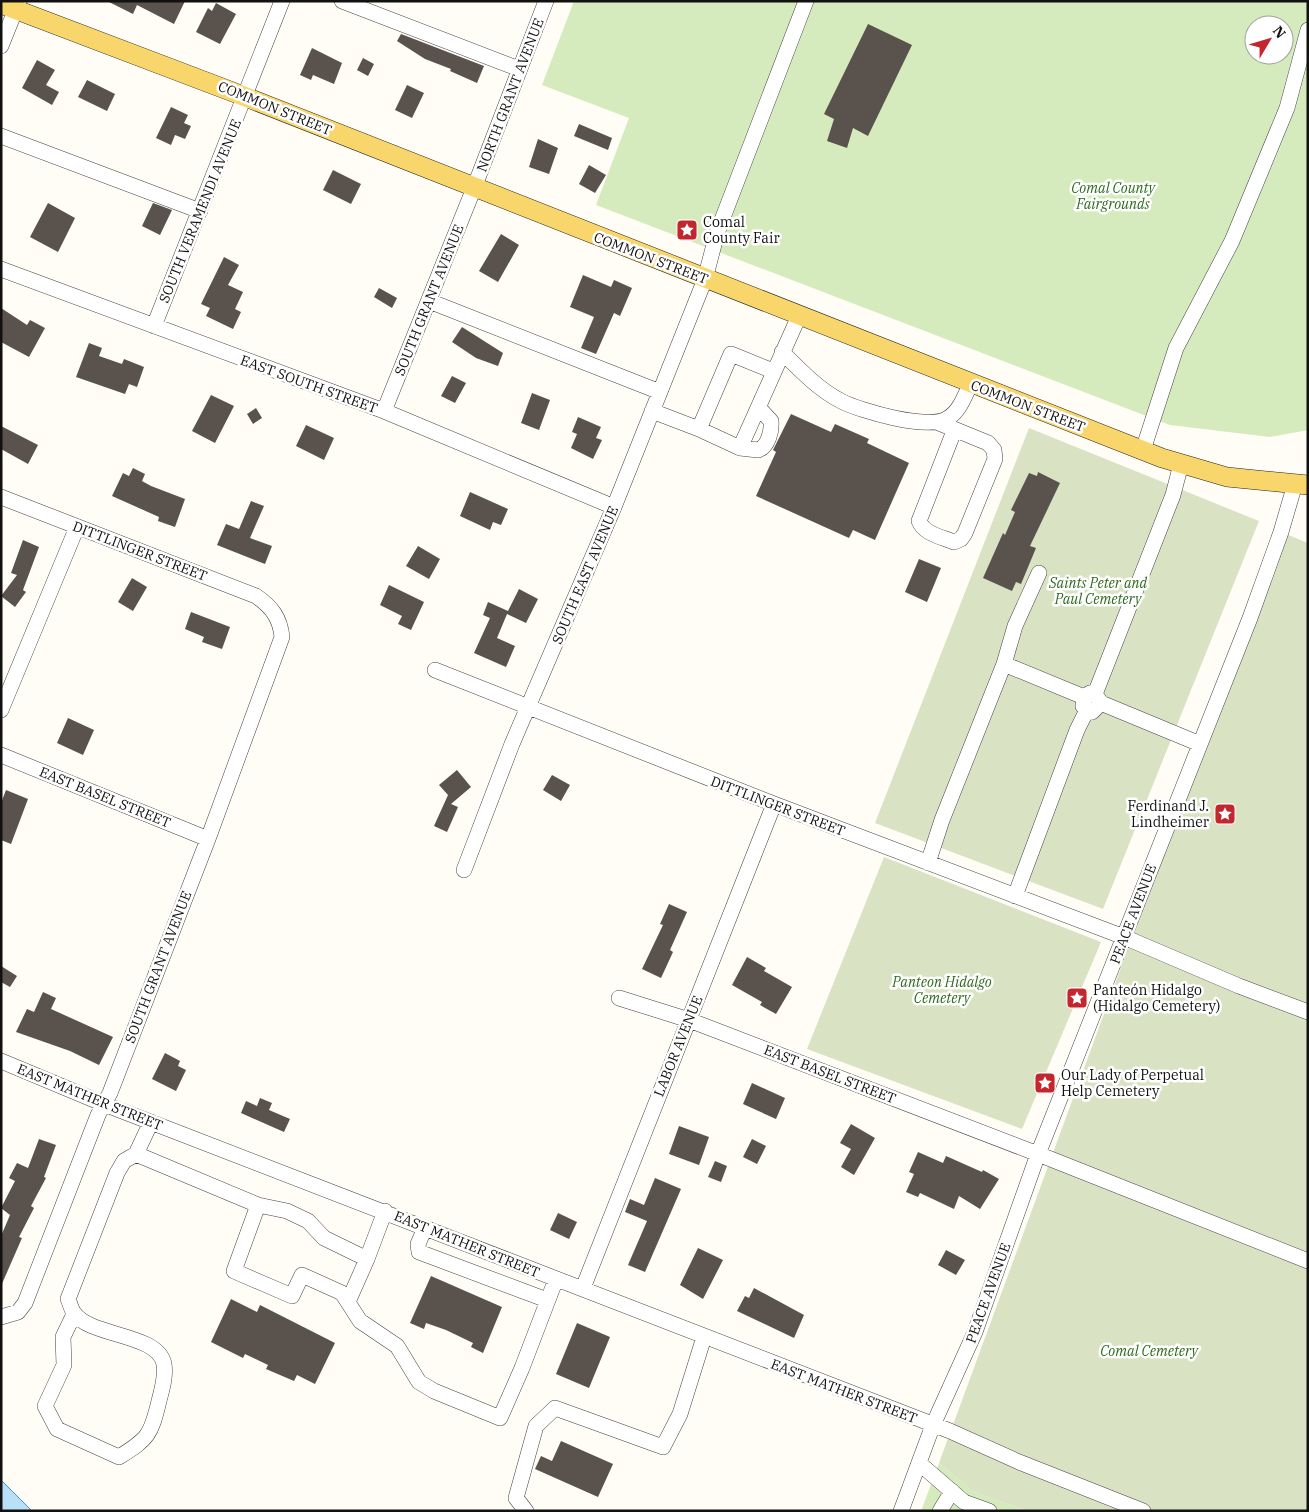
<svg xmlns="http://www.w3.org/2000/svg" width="1309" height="1512" font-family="'IBM Plex Serif',serif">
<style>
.green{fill:#d5ebbd;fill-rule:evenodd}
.cemetery{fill:#d9e3c4}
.water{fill:#b9e0f7;stroke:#3f96cf}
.building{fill:#5a524d}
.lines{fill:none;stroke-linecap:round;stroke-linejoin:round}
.minor-casing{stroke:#444;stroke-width:16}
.major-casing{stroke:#222;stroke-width:20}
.minor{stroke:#fff;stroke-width:15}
.major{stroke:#f9d66b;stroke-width:19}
.labels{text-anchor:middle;stroke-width:5;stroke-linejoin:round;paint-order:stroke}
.street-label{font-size:14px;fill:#111;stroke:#fff}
.park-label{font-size:14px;font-style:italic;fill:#2f6b1f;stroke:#fff}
.poi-label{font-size:14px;fill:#111;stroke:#fff;text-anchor:start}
</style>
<rect width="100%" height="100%" fill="#fffdf5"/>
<path class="green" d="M574,1H1308V430L1270,437L1170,425L596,205L629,118L542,85ZM1254,25H1284V55H1254Z
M939,1463L974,1492L1027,1511H921Z"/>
<path class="cemetery" d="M1029,428L1259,521L1103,909L875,823Z
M1281,532L1308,543V1511H1027L974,1492L939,1463Z
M884,857L1101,942L1022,1129L807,1049Z"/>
<path class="water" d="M1,1480L32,1511H1Z"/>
<path class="building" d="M107,1H185L174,24L137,5L133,14Z
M216,3L236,14L220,44L196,32L208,8L212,11Z
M868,24L912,45L868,136L853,128L847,148L827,141L834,119L824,114Z
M401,34L484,66L477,83L450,71L451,69L425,59L397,41Z
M312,48L342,63L334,84L313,75L311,80L300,75Z
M363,58L374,64L368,76L357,70Z
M37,60L55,70L46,85L59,92L52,105L22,88Z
M87,80L115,94L107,111L78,97Z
M407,85L424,93L412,118L395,110Z
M171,107L188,115L184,123L191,126L185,139L175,135L171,145L156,138Z
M579,124L612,138L608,150L574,136Z
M538,139L558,148L549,174L529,167Z
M589,165L606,175L595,193L579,184Z
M333,170L361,184L351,204L323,190Z
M48,203L75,218L58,252L30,237Z
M153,203L172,210L160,235L142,226Z
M501,234L519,245L498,282L479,271Z
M224,257L239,265L228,285L243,292L235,309L241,312L233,329L206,316L210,308L201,304Z
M583,275L611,287L614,280L632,288L620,316L614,313L596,354L581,348L594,317L570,307Z
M379,288L397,298L392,308L374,297Z
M1,308L27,325L30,320L45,328L29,357L1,342Z
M462,327L503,353L498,366L476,358L452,342Z
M89,343L102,348L99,356L122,364L124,359L144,367L137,387L129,384L125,394L76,377Z
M452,376L466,383L455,403L441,396Z
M532,393L550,400L539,430L521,423Z
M211,395L234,406L215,443L192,431Z
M256,408L262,418L253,424L247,414Z
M791,414L831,432L835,424L869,439L867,443L909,463L875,540L853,530L849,538L756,496L776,452L773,450Z
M578,417L601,427L596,438L602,440L593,459L571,448L577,434L572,432Z
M306,425L334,438L324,460L296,446Z
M1,426L38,445L28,464L1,449Z
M133,468L145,474L142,481L151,486L185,499L175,527L158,521L159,517L112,496L123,473L129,476Z
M1038,472L1060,483L1030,546L1036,548L1021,584L1016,582L1012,591L983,578L1003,533L1005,535L1015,512L1011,510L1029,473L1037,476Z
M470,492L508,509L501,525L493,522L490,530L460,516Z
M251,501L264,506L250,538L272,546L265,564L217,545L226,524L239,529Z
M23,540L39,547L23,590L26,592L15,607L1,596L17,575L11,573Z
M418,546L440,559L429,579L406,566Z
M919,559L941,568L927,602L905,592Z
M132,578L147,587L133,611L118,602Z
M389,585L424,602L411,630L398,624L402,616L380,605Z
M519,589L538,599L526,623L507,614L497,638L515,646L506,667L474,653L490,618L483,615L488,602L508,611Z
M191,612L230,627L222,649L202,642L204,637L185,629Z
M68,718L94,730L83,755L57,743Z
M457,770L471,787L451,804L458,807L447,832L434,826L448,795L439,785Z
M552,775L570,785L561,801L543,790Z
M6,790L28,799L11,844L1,840V803Z
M669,904L687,912L670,950L673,952L661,978L642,969L663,925L660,924Z
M747,957L766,968L764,971L792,987L776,1014L760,1005L762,1002L732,985Z
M1,966L17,976L10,987L1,982Z
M43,992L56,998L51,1009L113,1037L99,1065L70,1051L16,1032L27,1009L34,1012Z
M165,1053L180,1061L178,1066L186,1070L176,1091L152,1079Z
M752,1083L785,1098L776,1119L743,1104Z
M260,1098L272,1103L269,1110L290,1119L284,1132L241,1113L246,1101L257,1106Z
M851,1124L875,1138L854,1175L841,1167L851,1149L840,1143Z
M679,1126L709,1137L699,1165L669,1154Z
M39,1139L56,1145L44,1177L46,1178L31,1206L34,1208L19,1237L22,1238L1,1286V1236L10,1215L1,1208L15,1181L9,1178L17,1163L28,1168Z
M752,1139L766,1146L757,1164L743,1157Z
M918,1152L943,1163L946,1156L982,1172L983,1170L999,1179L980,1209L959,1196L954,1209L920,1193L918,1197L906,1192L914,1174L909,1172Z
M715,1161L727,1166L721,1182L708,1177Z
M655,1178L681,1189L645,1272L628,1265L647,1221L625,1212L630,1199L644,1205Z
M558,1213L577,1222L569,1239L550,1230Z
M698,1248L723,1260L703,1299L680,1285Z
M946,1250L965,1260L956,1275L938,1265Z
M431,1276L502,1307L483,1353L471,1347L473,1343L446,1330L426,1323L424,1329L410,1323Z
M754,1288L804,1315L794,1338L737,1311L745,1296L749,1298Z
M231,1299L257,1312L260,1305L335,1343L315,1384L297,1375L294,1381L266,1369L268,1365L245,1354L243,1358L211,1342Z
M577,1323L610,1337L589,1388L556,1374Z
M561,1441L613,1464L598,1497L535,1469L541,1456L552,1461Z"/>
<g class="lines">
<g class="minor-casing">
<path id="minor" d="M342,1L519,69
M1,46L19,1
M1,136L200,211
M1,269L384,411L614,507
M429,301L660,392
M154,326L282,1
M782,352C800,370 818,389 841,401C860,411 930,431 948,418C960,411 965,395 971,383
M773,371L731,354L699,429L740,448L799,316
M384,411L474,188L546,1
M652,411L699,429
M939,423L988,443L994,450L995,459L965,533L961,539L954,542C942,537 924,534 919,521L954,431
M740,448L758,450C768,447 772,431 771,421L759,408
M1143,450L1176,348L1232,241L1287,108L1308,30
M1,497L256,596C272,607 280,618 282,637L208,839L110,1093L98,1115L25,1303L18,1312L1,1317
M1004,664L1015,626L1039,573
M435,670L774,804L1124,937L1239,986L1308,1012
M1095,694L1101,703L1092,712L1083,706L1084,697L1090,693L1095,694L1173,495L1181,464
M1101,703L1200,744
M1,710L77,527
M1,755L208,839
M928,863L942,820L1004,664L1084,697
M464,870L512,744L614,507L705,279L717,233L806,1
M1015,896L1077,730L1087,710
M619,998L689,1020L1038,1154L1308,1261
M1,1061L104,1104L950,1431L1019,1462L1143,1511
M151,1122L136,1154L258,1205L234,1271L292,1296L302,1275L342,1293L360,1321L397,1346L419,1382L434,1391L500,1418L522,1368L556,1279
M258,1205L287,1211L308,1221L324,1238L367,1259L348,1302
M425,1228L418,1244L419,1252L547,1300
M367,1259L385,1211
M583,1288L774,804
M74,1314L63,1337L64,1365L45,1406L57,1429L119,1457C148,1439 151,1435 159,1401C162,1389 166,1377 164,1364C158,1333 90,1337 74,1313C71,1309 70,1303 68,1299L117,1173L124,1161L136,1154
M919,1463L964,1502L989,1511
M526,1511L516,1498L536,1426L555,1408L663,1447L680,1414L704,1337
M901,1511L933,1425L975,1332L1038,1154L1250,618L1281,532L1295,484
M940,1511L952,1491"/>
</g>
<g class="major-casing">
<path id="major" d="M1,4L246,97L1162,458L1227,477L1308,485"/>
</g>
<use href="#minor" class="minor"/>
<use href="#major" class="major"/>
</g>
<defs>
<g id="sight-square" transform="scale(1.125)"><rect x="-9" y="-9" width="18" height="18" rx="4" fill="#c4262e" stroke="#fff"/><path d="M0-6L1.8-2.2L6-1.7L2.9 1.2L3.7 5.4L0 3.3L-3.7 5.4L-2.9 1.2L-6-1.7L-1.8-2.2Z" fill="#fff"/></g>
</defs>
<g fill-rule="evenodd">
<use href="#sight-square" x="687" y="230"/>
<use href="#sight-square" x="1225" y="814"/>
<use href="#sight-square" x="1077" y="998"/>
<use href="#sight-square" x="1045" y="1083"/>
</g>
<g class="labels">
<g class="street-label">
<text transform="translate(510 95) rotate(-69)" y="5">NORTH GRANT AVENUE</text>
<text transform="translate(275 108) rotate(22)" y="5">COMMON STREET</text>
<text transform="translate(200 211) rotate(-68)" y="5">SOUTH VERAMENDI AVENUE</text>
<text transform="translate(651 258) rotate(21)" y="5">COMMON STREET</text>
<text transform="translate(429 300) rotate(-68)" y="5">SOUTH GRANT AVENUE</text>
<text transform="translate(309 384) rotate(20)" y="5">EAST SOUTH STREET</text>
<text transform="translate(1028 406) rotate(21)" y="5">COMMON STREET</text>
<text transform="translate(140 551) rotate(21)" y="5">DITTLINGER STREET</text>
<text transform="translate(585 575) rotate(-67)" y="5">SOUTH EAST AVENUE</text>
<text transform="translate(105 797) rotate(22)" y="5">EAST BASEL STREET</text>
<text transform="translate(778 806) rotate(21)" y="5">DITTLINGER STREET</text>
<text transform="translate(1133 914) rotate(-69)" y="5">PEACE AVENUE</text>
<text transform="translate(158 967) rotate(-69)" y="5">SOUTH GRANT AVENUE</text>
<text transform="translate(678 1046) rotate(-68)" y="5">LABOR AVENUE</text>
<text transform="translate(830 1074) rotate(21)" y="5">EAST BASEL STREET</text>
<text transform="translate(90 1097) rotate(22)" y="5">EAST MATHER STREET</text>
<text transform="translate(467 1244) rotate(22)" y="5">EAST MATHER STREET</text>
<text transform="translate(988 1293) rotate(-70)" y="5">PEACE AVENUE</text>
<text transform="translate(844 1391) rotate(21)" y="5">EAST MATHER STREET</text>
</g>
<g class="park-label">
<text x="1113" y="193">Comal County<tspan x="1113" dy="16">Fairgrounds</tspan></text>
<text x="1098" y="588">Saints Peter and<tspan x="1098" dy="16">Paul Cemetery</tspan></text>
<text x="942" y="987">Panteon Hidalgo<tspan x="942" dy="16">Cemetery</tspan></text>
<text x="1149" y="1356">Comal Cemetery</text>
</g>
<g class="poi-label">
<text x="703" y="227">Comal<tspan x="703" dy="16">County Fair</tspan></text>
<text x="1209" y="811" text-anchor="end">Ferdinand J.<tspan x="1209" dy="16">Lindheimer</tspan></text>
<text x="1093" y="995">Panteón Hidalgo<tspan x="1093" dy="16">(Hidalgo Cemetery)</tspan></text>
<text x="1061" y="1080">Our Lady of Perpetual<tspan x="1061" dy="16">Help Cemetery</tspan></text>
</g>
</g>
<rect width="1309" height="1512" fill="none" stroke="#111111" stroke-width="5"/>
<g transform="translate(1269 40) rotate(52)"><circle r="24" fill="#ffffff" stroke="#a0a0a0"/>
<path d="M0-4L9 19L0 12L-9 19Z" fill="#c4262e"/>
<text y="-8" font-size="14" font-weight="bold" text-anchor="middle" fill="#111111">N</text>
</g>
</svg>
